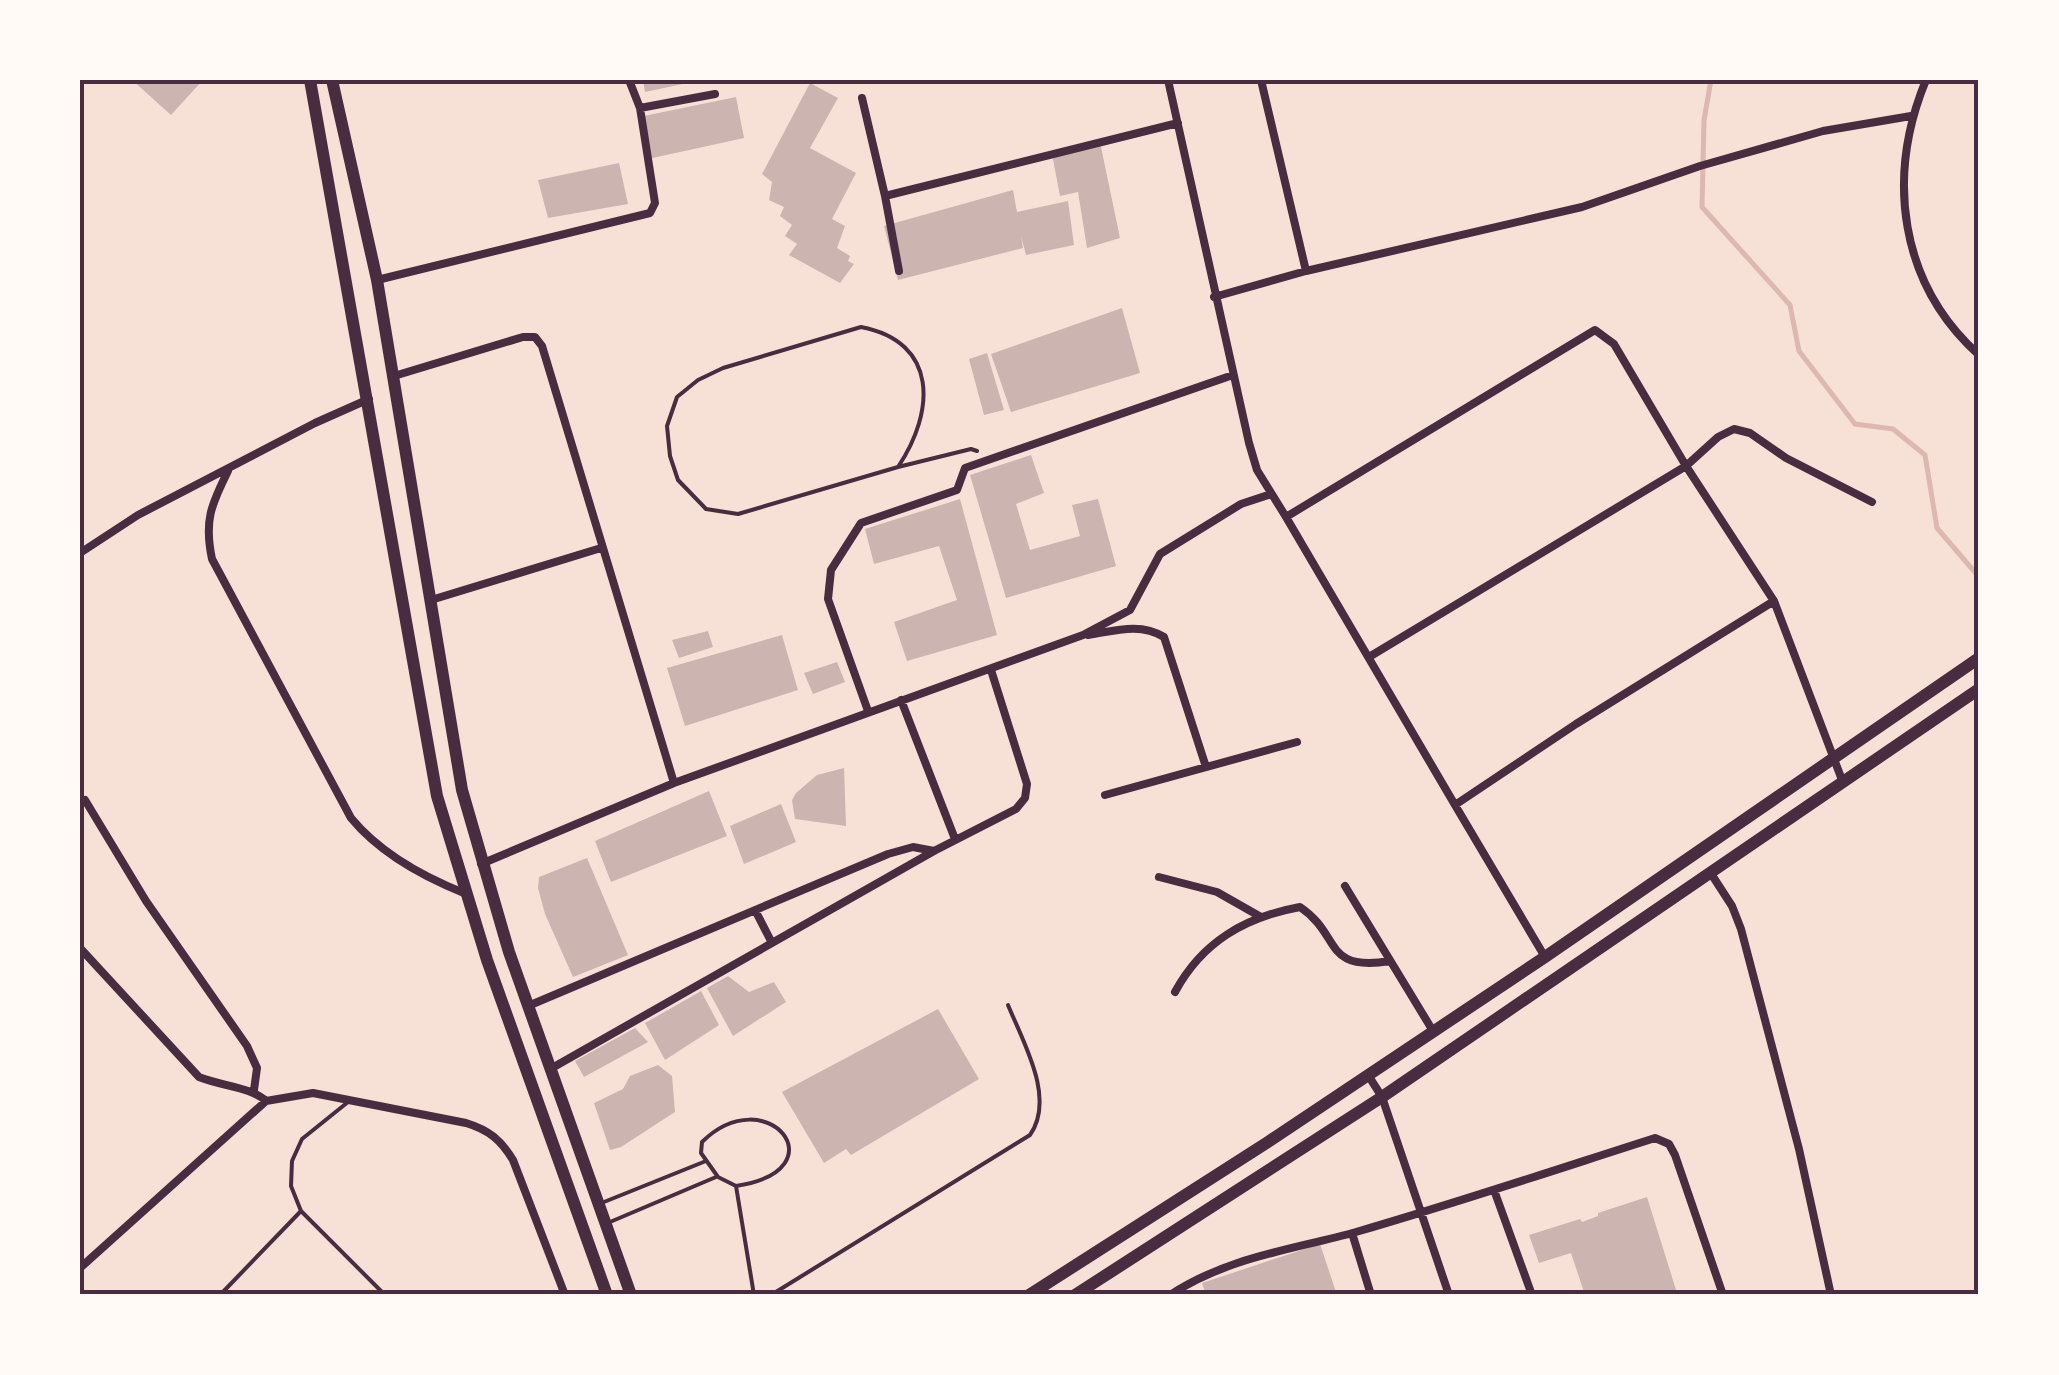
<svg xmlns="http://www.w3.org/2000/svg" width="2059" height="1375" font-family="'Titillium Web',sans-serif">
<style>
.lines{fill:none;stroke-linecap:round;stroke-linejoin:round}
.stream{stroke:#dcb8b0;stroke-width:5}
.building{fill:#ccb4b1}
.path{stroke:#4a2c40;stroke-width:4}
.service{stroke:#4a2c40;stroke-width:4}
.minor{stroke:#4a2c40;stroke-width:8}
.primary{stroke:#4a2c40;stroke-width:12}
.neatline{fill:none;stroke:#4a2c40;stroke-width:4}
</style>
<rect width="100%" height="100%" fill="#f7e1d7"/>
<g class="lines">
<path class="stream" d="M1711,80L1704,120L1702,207L1790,305L1799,351L1855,424L1893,429L1925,455L1937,528L1979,577"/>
</g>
<path class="building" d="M132,80H203L171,115Z
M643,80H692V82L645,92Z
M810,83L838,98L810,148L856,173L832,219L845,226L837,248L850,256L848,261L854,264L840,283L789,255L797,244L785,236L792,225L780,216L784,207L769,200L772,182L762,174Z
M736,97L744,138L648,159L639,117Z
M1100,142L1120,238L1087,248L1078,192L1060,196L1052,154Z
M619,163L628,204L548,218L538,180Z
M1013,190L1017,212L1068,201L1074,245L1026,255L1021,236L1023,248L898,280L884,226Z
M1122,308L1140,373L1011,412L991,354Z
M987,353L1004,410L984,415L969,359Z
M1031,455L1044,493L1016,504L1030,550L1080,536L1072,505L1098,499L1116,566L1006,598L970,475Z
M960,499L997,635L907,661L894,622L957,600L939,546L874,564L865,529Z
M708,631L713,647L679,658L672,640Z
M782,635L798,690L685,726L667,668Z
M837,662L845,682L813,694L804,673Z
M844,768L846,826L795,819L792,800L796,793L817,775Z
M709,791L727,836L611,882L595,841Z
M781,804L796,842L744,864L730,826Z
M587,858L628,955L573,977L545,914L538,888L539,877Z
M728,976L749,992L774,982L786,1002L733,1036L707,988Z
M701,991L719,1025L665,1060L645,1023Z
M938,1009L979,1079L851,1155L846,1149L824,1163L782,1092Z
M635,1028L648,1042L584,1077L575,1061Z
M658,1065L672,1076L675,1112L621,1147L610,1150L594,1103L623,1089L630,1076Z
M1647,1197L1677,1293L1585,1295L1571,1253L1539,1263L1529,1235L1580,1219L1582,1222L1598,1216V1213Z
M1320,1244L1337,1295H1206L1202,1283Z"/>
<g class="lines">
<path class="path" d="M898,467C935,412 939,342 861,327L723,368L698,380L677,397L667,426L670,456L678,480L706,509L738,514L898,467L971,449L977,451"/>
<path class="service" d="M348,1102L302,1139L292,1161L291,1186L301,1211L385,1295
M736,1186C842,1170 767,1078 702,1142L701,1153L718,1177L736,1186L754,1295
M604,1202L706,1161
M610,1222L716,1177
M220,1295L301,1211
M771,1295L1030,1135C1056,1098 1023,1042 1008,1005"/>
<path class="minor" d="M629,80L640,108
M1168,80L1249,443L1257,470L1286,517
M1261,80L1306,271
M1926,80C1886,177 1899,283 1979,355
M862,98L885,196L899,271
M885,196L1178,123
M377,280L650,213L655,203L640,108L715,94
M1214,297L1306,271L1582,207L1700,166L1823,131L1911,116
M394,376L523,337H535L542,346L674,783
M228,471C211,505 204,521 212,559L351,818C379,852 424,877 464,893
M80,553L138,515L315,423L369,399
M431,600L601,548
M1774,601L1576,724L1455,805L1286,517L1595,330L1614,344L1686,466L1774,601L1842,780
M1088,635C1114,631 1140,622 1164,637L1206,767
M1369,657L1686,466L1718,437L1734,429L1750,433L1786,458L1872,502
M901,700L955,839
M868,711L828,599L831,570L861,523L957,490L965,468L1233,375
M1105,795L1297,742
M85,800L146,901L247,1046L257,1068L254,1090
M1455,805L1545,957
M481,864L674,783L1083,635L1130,610L1160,554L1241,504L1271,494
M1710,872L1732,906L1741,929L1799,1149L1831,1295
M1159,877L1217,892L1261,917
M1345,886L1433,1031
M755,910L772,943
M80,948L199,1077C221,1086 251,1087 266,1101
M1175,992C1202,942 1245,917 1300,907C1342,935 1322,972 1390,961
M528,1006L888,854L913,847L934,851
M552,1068L934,851L1016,809L1025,798L1027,784L991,670
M1368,1075L1382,1097L1449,1295
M1494,1190L1532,1295
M1352,1233L1371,1295
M80,1268L266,1101L313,1093L466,1123C489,1130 501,1140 513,1160L565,1295
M1170,1295C1228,1257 1291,1250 1356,1232C1456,1203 1555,1170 1655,1138L1669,1144L1675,1155L1723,1295"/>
<path class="primary" d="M310,80L437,796L487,960L607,1295
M332,80L377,280L462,790L509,952L631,1295
M1029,1295L1268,1142L1545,957L1979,658
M1075,1295L1382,1097L1979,689"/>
</g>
<rect width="2059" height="1375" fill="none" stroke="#fffaf5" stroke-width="165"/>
<rect x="82" y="82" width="1894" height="1210" class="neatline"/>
</svg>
